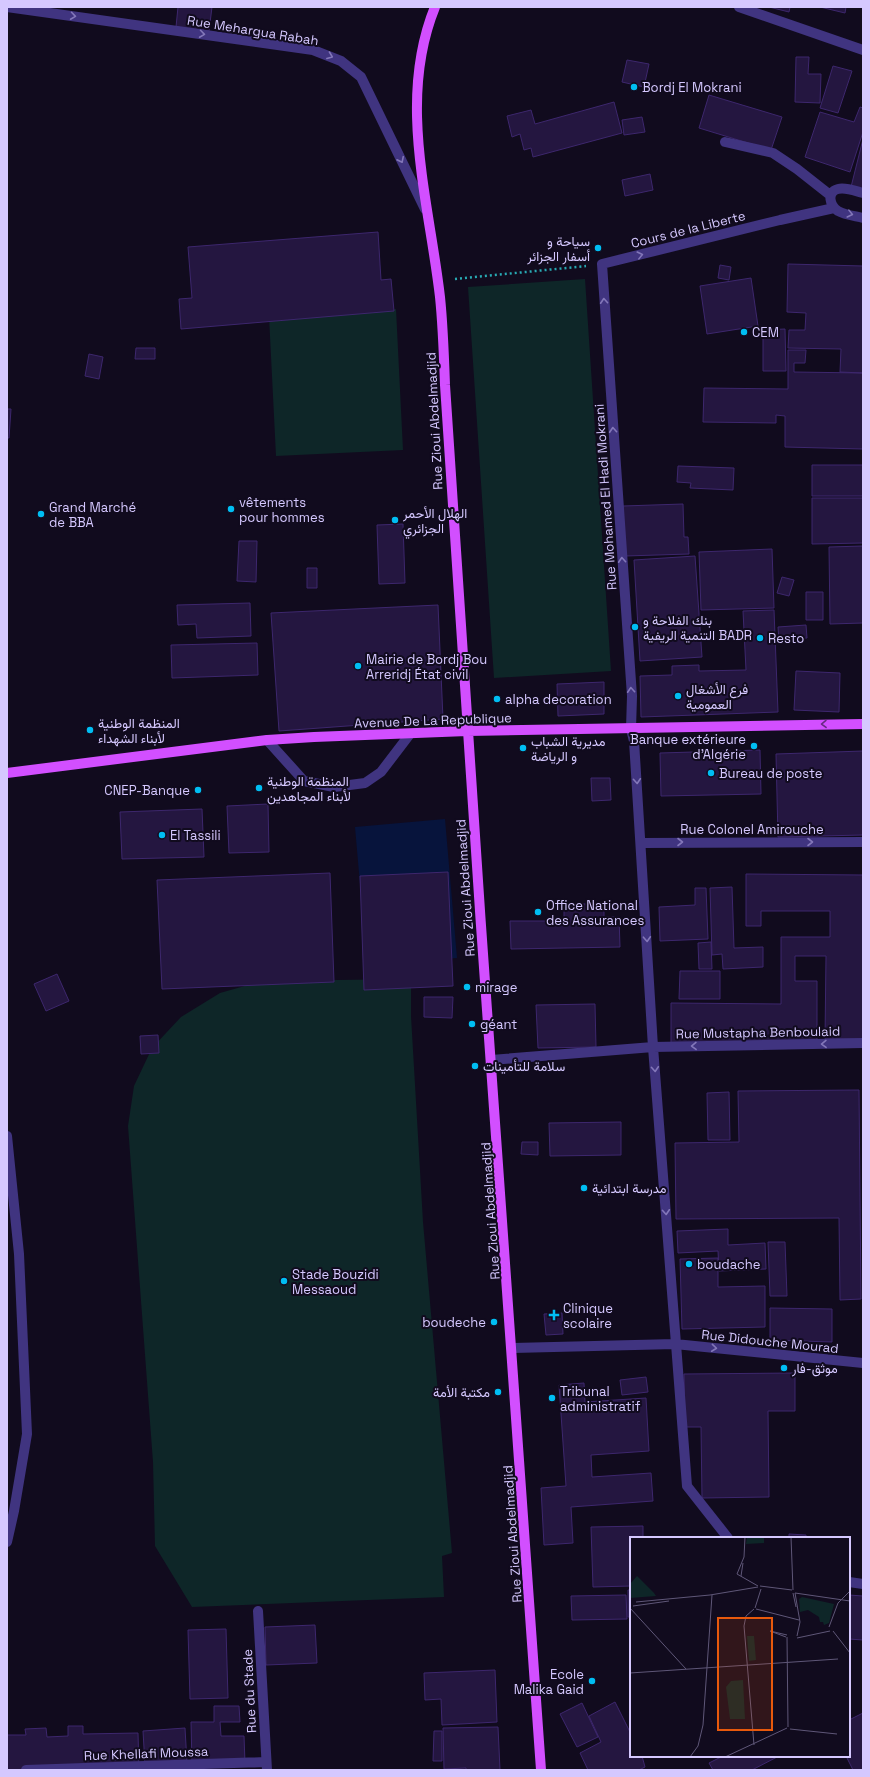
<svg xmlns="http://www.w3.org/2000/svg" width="870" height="1777" font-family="'Space Grotesk',Vazirmatn,sans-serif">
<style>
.green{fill:#0e2628}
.water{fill:#07143c}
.building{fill:#241640;stroke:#3d276d}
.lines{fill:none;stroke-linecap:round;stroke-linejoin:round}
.path{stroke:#28abb4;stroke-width:2.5;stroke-dasharray:2 3;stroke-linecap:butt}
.minor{stroke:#403480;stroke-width:10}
.major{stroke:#d24fff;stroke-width:10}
.oneway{stroke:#8377b9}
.oneway2{stroke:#682a83}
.poi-dot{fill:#00bef3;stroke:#110b1e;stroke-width:1.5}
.labels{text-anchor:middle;stroke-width:4;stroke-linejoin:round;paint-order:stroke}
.street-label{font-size:13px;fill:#d5c8ff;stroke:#110b1e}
.poi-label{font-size:13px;fill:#d5c8ff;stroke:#110b1e;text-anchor:start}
.inset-road{fill:none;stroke:#5f5778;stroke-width:1}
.view{fill:#e8590c;fill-opacity:0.15;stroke:#e8590c;stroke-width:2}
.inset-edge{fill:none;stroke:#d5c8ff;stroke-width:2}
</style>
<rect width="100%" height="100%" fill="#110b1e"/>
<path class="green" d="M585,279L611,671L494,678L468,287Z
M396,309L403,450L276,456L269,316Z
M411,979V1016L423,1222L452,1553L442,1556L444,1597L192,1607L155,1546L153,1462L128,1126L134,1086L152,1048L181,1017L220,993L262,981Z"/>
<path class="water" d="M445,819L457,958L367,965L355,827Z"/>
<path class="building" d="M178,7H212L209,31L176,27Z
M769,7H790L789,12Z
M820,7H846L845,13Z
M796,57H809L808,74H821L820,103L795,102Z
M627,60L649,64L644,87L622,82Z
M833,66L852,71L838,113L820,108Z
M709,95L782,117L771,150L699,128Z
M614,102L622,133L533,157L531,148L524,150L520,134L512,137L507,116L531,110L535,124Z
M860,107L863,108V132L850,172L805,157L820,112L854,122Z
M642,117L645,132L624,135L622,120Z
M863,139V190L851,187Z
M650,174L653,190L625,196L622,180Z
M378,232L381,280L391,279L394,311L181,329L179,299L192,298L188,247Z
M788,264L863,266V373L840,372L841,349L788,348L789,330H805L806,313L787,312Z
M720,265L731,267L729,280L718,278Z
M751,278L758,326L707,334L700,286Z
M785,329L786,371H763V330Z
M136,348H155V359H135Z
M788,350H806L805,363H794V372L863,373V449L785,447V416L776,415V423L703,422L704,388L788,389Z
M89,354L103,357L99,379L85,376Z
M7,409H11L9,438H7Z
M812,465H863V496H812Z
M678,466L734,468L733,490L690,488L691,483L677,482Z
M812,498H863V543L812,544Z
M683,504L684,537H688L689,554L625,556L623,506Z
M403,524L405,583L379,584L377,525Z
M239,541H257L256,582L237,581Z
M863,546V623L830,624L829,547Z
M772,549L774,608L701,610L699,552Z
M695,556L702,657L640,661L634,560Z
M307,568H317V588H307Z
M782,577L794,580L789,596L777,593Z
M806,592H823V620H806Z
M250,603L251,636L197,638L196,624L178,625L177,605Z
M438,605L443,719L279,731L271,613Z
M774,610L778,712L641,717L640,676L672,675V666L699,665V671L746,670L743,611Z
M806,625L807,638L779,640L778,627Z
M257,643L258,675L172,678L171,645Z
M796,671L840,673L839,712L794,710Z
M604,682V714L558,716L557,684Z
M760,750L761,794L661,796L660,753Z
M863,751V835L778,837L776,754Z
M591,778H610L611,800L592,801Z
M268,804L269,852L229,853L227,806Z
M202,809L204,857L122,859L120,812Z
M448,872L453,986L364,990L360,876Z
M330,873L334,982L162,989L157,880Z
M746,874L863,875V1039H825L826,956H795V981H817V1043H671V1003L781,1004V937H830V911H761V926H746Z
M732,887L734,948L763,947V967L723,969L722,954L712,955L710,888Z
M695,888H706L708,939L660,941L659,907L695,905Z
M564,904H604V917H619L620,947L511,949L510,921H564Z
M711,942L712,969H699L698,943Z
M680,971H720V999H679Z
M57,974L69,1001L46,1011L34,984Z
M424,997H453L452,1018L424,1017Z
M595,1004L596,1047L538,1048L536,1005Z
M158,1035L159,1053L141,1054L140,1036Z
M859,1090L861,1299L840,1300L839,1218L676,1219L675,1143L739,1142L738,1091Z
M729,1092L730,1140H708L707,1093Z
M621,1122V1155L550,1156L549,1123Z
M522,1142H538V1155L521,1154Z
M728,1229V1245L765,1243L766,1269L719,1271L718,1251L678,1253L677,1231Z
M768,1242H785L787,1296H770Z
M718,1258V1287L765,1286V1327L682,1329L680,1259Z
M770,1308L832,1309V1342L770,1340Z
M562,1313L563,1334L546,1335L544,1314Z
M795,1373V1411H768L769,1497L702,1498L701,1427H685L684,1374Z
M646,1377L648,1392L622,1395L620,1380Z
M584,1383L585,1402L646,1398L649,1451L591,1455L592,1477L651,1473L653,1501L571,1507L573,1543L544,1545L541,1488L566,1486L559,1385Z
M643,1526V1538H631V1586L593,1587L591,1527Z
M789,1534L806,1535V1538H789Z
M628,1590H631V1617H628Z
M626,1595L627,1619L572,1620L571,1596Z
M849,1595L863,1596V1640L849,1639Z
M315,1625L317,1663L266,1665L265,1627Z
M226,1629L228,1698L190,1699L188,1630Z
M495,1670L497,1722L442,1725L441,1699L425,1700L424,1673Z
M615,1702L631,1734V1756H642L645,1767L639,1770H588L580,1753L601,1742L589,1716Z
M582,1703L598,1737L577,1747L560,1714Z
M214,1706H239L240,1722H220L221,1736H244L245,1763L192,1764L191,1722H214Z
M863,1713V1770H853L846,1756H849V1720Z
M68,1726H83V1734L138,1733L139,1770H7V1735H26L25,1729L46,1728L47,1737L68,1736Z
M498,1727L500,1770H466V1768L444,1769L443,1728Z
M185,1728L187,1763L145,1765L143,1731Z
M434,1731H442V1761H433Z
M723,1756H779L752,1770H713L709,1763Z"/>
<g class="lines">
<path class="path" d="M455,279L586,266"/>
<path class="minor" d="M7,7L313,50L341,61L361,77L425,209
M739,7L863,50
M725,142L773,153L797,169L830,195
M863,193C855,191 846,187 838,189C826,192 830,206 838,211C845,215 855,216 863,218
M267,740L304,781L334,787L365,783L381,772L410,734
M641,843L863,842
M491,1060L653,1047L863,1043
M7,1136L19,1254L27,1434L14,1511L7,1542
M513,1348L675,1344L863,1363
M728,1538L687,1486L653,1047L634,741L631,729L632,696L602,264L780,220L834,208
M849,1582L863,1584
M258,1611L267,1770
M26,1770L266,1762"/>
<path class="major" d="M435,7C397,100 429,201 440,297C443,326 444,356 445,385C473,847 510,1308 541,1770
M7,773L267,740L314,737L467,731L863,724"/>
</g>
<defs><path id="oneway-chevron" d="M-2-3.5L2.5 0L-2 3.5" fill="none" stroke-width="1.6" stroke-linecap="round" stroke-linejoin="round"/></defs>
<g class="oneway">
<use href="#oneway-chevron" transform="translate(73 16) rotate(8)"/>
<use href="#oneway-chevron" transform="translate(202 34) rotate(8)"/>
<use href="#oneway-chevron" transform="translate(330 56) rotate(21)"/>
<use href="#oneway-chevron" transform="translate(401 160) rotate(64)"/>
<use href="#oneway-chevron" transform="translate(850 214) rotate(14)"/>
<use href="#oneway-chevron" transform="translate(640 255) rotate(-14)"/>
<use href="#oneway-chevron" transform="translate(604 301) rotate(-94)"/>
<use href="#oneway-chevron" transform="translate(613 430) rotate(-94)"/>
<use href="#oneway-chevron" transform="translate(622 560) rotate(-94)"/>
<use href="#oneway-chevron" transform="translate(631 690) rotate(-94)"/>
<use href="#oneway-chevron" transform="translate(637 781) rotate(86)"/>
<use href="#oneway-chevron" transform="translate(680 842)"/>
<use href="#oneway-chevron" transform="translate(810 842)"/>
<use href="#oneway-chevron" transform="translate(647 939) rotate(87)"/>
<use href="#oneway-chevron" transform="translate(824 1044) rotate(179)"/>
<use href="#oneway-chevron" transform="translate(694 1046) rotate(179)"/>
<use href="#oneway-chevron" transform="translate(655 1069) rotate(86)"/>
<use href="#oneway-chevron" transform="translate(666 1212) rotate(86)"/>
<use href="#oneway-chevron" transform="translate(714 1348) rotate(6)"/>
</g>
<use class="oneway2" href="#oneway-chevron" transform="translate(824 724) rotate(179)"/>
<g class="poi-dot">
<circle cx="634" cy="87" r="4"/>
<circle cx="598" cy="248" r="4"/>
<circle cx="744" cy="332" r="4"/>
<circle cx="231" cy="509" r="4"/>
<circle cx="41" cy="514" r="4"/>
<circle cx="395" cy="520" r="4"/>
<circle cx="635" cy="627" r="4"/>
<circle cx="760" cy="638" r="4"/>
<circle cx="358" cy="666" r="4"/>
<circle cx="678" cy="696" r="4"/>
<circle cx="497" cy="699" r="4"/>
<circle cx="90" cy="730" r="4"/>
<circle cx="754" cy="746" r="4"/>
<circle cx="523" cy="748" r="4"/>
<circle cx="711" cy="773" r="4"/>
<circle cx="259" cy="788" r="4"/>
<circle cx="198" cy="790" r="4"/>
<circle cx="162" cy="835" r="4"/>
<circle cx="538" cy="912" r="4"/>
<circle cx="467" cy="987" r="4"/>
<circle cx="472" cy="1024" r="4"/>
<circle cx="475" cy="1066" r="4"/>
<circle cx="584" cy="1188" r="4"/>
<circle cx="689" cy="1264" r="4"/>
<circle cx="284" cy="1281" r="4"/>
<path d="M552 1309h4v4h4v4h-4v4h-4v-4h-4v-4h4z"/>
<circle cx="494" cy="1322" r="4"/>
<circle cx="784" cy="1368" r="4"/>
<circle cx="498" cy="1392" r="4"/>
<circle cx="552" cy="1398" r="4"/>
<circle cx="592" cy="1681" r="4"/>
</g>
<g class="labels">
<g class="street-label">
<text transform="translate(253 30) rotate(9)" y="5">Rue Mehargua Rabah</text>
<text transform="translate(688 229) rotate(-14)" y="5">Cours de la Liberte</text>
<text transform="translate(434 421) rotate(-93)" y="5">Rue Zioui Abdelmadjid</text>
<text transform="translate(605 497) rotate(-94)" y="5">Rue Mohamed El Hadi Mokrani</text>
<text transform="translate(433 720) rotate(-2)" y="5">Avenue De La Republique</text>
<text x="752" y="834">Rue Colonel Amirouche</text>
<text transform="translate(465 888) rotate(-94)" y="5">Rue Zioui Abdelmadjid</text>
<text transform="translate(758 1032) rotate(-1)" y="5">Rue Mustapha Benboulaid</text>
<text transform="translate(490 1211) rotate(-94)" y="5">Rue Zioui Abdelmadjid</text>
<text transform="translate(770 1341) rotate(6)" y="5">Rue Didouche Mourad</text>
<text transform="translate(512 1534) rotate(-94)" y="5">Rue Zioui Abdelmadjid</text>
<text transform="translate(249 1691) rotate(-93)" y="5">Rue du Stade</text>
<text transform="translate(146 1753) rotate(-2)" y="5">Rue Khellafi Moussa</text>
</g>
<g class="poi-label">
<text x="642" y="92">Bordj El Mokrani</text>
<text x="590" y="246" text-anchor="end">سياحة و<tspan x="590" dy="15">أسفار الجزائر</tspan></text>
<text x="752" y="337">CEM</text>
<text x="239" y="507">vêtements<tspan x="239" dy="15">pour hommes</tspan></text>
<text x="49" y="512">Grand Marché<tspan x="49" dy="15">de BBA</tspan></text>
<text x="403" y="518">الهلال الأحمر<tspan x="403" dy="15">الجزائري</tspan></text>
<text x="643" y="625">بنك الفلاحة و<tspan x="643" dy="15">التنمية الريفية BADR</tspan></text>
<text x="768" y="643">Resto</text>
<text x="366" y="664">Mairie de Bordj Bou<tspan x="366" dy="15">Arreridj État civil</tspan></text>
<text x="686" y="694">فرع الأشغال<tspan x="686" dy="15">العمومية</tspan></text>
<text x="505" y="704">alpha decoration</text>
<text x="98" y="728">المنظمة الوطنية<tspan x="98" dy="15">لأبناء الشهداء</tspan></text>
<text x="746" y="744" text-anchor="end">Banque extérieure<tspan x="746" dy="15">d'Algérie</tspan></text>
<text x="531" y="746">مديرية الشباب<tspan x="531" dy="15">و الرياضة</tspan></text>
<text x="719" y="778">Bureau de poste</text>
<text x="267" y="786">المنظمة الوطنية<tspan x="267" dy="15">لأبناء المجاهدين</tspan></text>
<text x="190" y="795" text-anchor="end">CNEP-Banque</text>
<text x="170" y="840">El Tassili</text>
<text x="546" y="910">Office National<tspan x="546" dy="15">des Assurances</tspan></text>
<text x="475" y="992">mirage</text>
<text x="480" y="1029">géant</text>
<text x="483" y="1071">سلامة للتأمينات</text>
<text x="592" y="1193">مدرسة ابتدائية</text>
<text x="697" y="1269">boudache</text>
<text x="292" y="1279">Stade Bouzidi<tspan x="292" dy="15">Messaoud</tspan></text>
<text x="563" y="1313">Clinique<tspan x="563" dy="15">scolaire</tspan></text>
<text x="486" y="1327" text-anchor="end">boudeche</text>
<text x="792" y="1373">موثق-فار</text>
<text x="560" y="1396">Tribunal<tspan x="560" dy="15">administratif</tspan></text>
<text x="490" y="1397" text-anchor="end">مكتبة الأمة</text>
<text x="584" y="1679" text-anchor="end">Ecole<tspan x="584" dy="15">Malika Gaid</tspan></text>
</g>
</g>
<g transform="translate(630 1537)">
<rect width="220" height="220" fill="#110b1e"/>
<path d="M117,0H134V6L116,7ZM7,39L24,56L26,59L0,61V47ZM172,60L204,67L199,86L194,88L193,85H190L189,80L178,73L170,75L169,62ZM117,99H124L126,123L119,124ZM113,143L115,182H100L96,150L101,144Z" fill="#0e2628"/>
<path class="inset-road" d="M161,0L163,53M114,20L107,37L128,49M114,20L115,0M111,39L113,26M130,49L162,53M163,56L166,70M165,56L170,85L167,99M165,56L220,64M6,65L80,58L128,50M3,69L39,64M0,71L56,132M125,71L131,52M126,72L169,83M199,90L208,66L220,54M203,94L220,116M156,100L140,94L157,98M157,100L158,190M167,101L200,94M0,136L208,122M160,192L207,197M124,208L114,89L116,79L124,72M60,220L68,209L73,188L82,58M95,220L157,191"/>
<path class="view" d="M88,81H142V193H88Z"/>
<rect width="220" height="220" class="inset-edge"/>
</g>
<rect width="870" height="1777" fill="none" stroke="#d5c8ff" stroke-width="16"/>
</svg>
